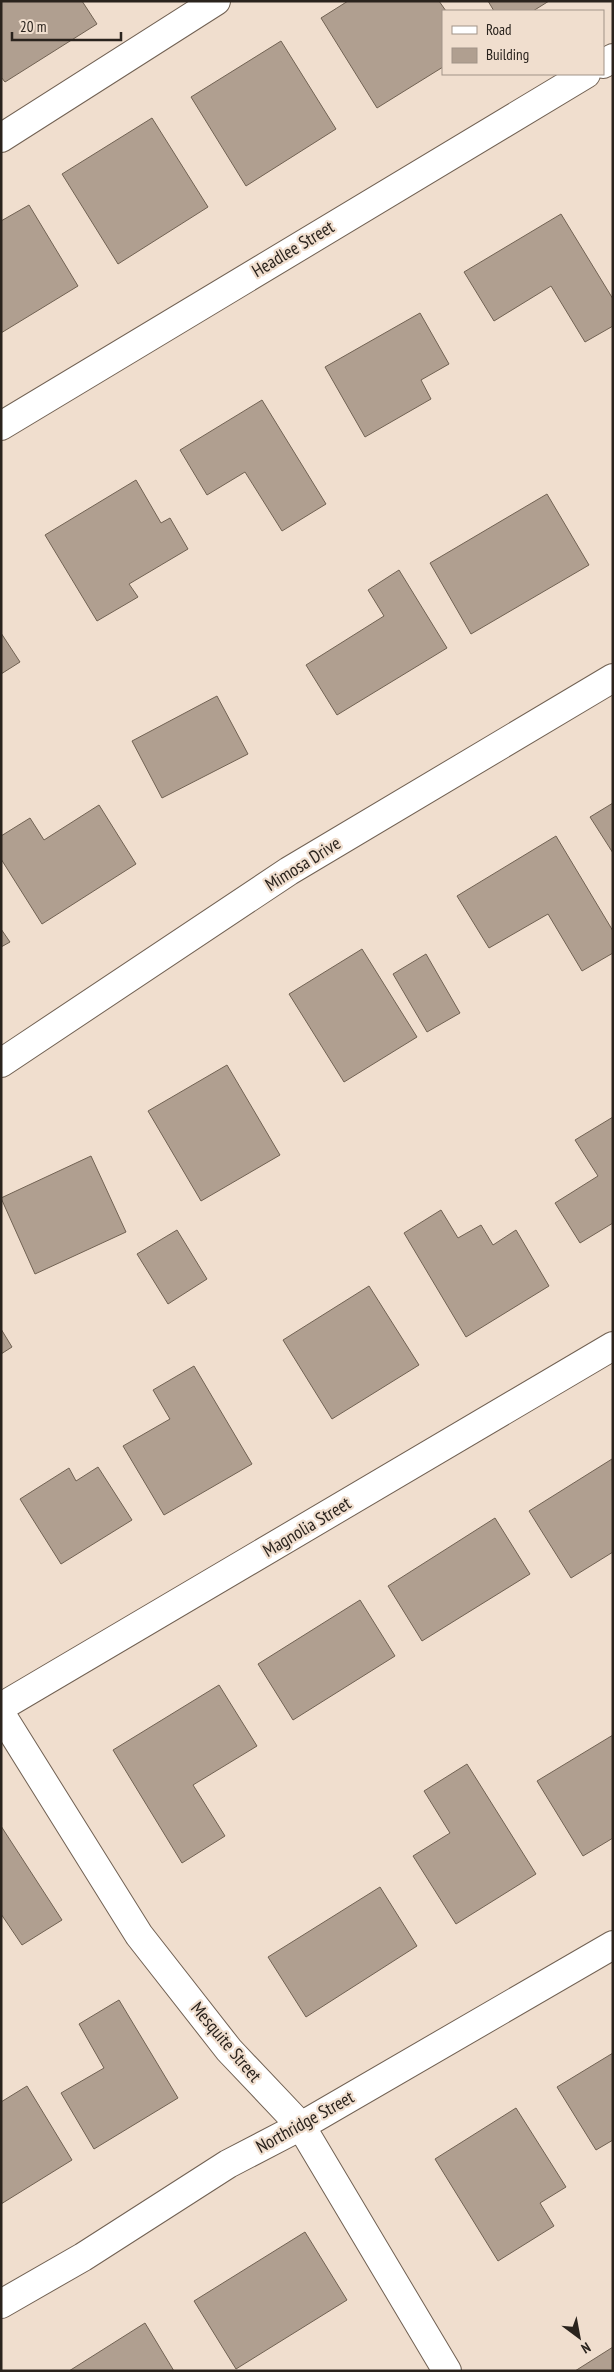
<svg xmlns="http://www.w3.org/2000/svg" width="614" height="2372" font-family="'PT Sans Narrow',sans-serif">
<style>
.building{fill:#b09f90;stroke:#716253}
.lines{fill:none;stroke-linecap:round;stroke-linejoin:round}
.minor-casing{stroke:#716153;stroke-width:30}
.minor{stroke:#fff;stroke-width:28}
.labels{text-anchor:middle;stroke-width:4.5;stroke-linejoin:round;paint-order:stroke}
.street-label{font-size:18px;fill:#2a231d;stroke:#f0dece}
</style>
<rect width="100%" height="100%" fill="#f0dece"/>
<path class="building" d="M1,1H82L97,24L5,82L1,77Z
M348,1H439L446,11H443V67L377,108L321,18Z
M488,1H549L533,11H494Z
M281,41L336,129L246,186L191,97Z
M152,118L208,207L118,264L62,174Z
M29,205L78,286L1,333V221Z
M561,214L613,299V326L585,342L551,286L494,321L464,272Z
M420,313L449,364L421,380L431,399L365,437L325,367Z
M262,400L326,504L282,531L245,472L207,495L180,450Z
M136,480L161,523L170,518L188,549L129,584L138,597L97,621L45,535Z
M547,494L589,565L471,634L430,563Z
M399,570L447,648L337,715L306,665L384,616L368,590Z
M1,633L20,662L1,674Z
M217,696L248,754L162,798L132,741Z
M613,803V853L590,817Z
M99,805L136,864L42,924L1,859V836L30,818L44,840Z
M556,836L613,931V953L582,971L548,914L489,948L457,896Z
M1,929L10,942L1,947Z
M362,949L417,1037L344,1082L289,994Z
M426,954L460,1013L427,1032L393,974Z
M227,1065L280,1155L201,1201L148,1111Z
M613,1117V1223L580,1243L555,1203L598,1176L575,1140Z
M91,1156L126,1232L35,1274L1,1198Z
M441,1210L458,1238L481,1225L493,1245L516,1230L549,1286L466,1337L404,1233Z
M177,1230L207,1279L168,1304L137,1254Z
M369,1286L419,1365L332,1419L283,1340Z
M1,1329L12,1347L1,1354Z
M194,1366L252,1464L164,1515L123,1446L170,1419L153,1390Z
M612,1459L613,1552L571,1578L529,1511Z
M98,1467L132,1520L61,1564L20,1499L69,1468L76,1481Z
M495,1518L530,1574L422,1641L388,1586Z
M360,1600L395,1656L293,1720L258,1664Z
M219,1685L257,1746L193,1785L225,1836L182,1863L113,1750Z
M613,1735V1838L583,1856L537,1781Z
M467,1764L536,1874L456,1924L413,1856L450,1833L424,1791Z
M1,1826L62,1920L22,1945L1,1914Z
M380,1887L417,1946L306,2017L268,1957Z
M119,2000L178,2098L94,2149L61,2093L104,2068L79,2024Z
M613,2053V2140L596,2150L557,2087Z
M27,2086L72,2160L1,2204V2102Z
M516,2108L566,2187L540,2203L554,2226L498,2261L435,2159Z
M305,2232L347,2300L236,2369L194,2301Z
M145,2323L174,2371H69Z
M613,2347V2371H575Z"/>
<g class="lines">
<g class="minor-casing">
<path id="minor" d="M603,64L613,58
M1,138L216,1
M1,426L586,74
M1,1063L289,871L613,678
M1,1707L613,1346
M1,1714L139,1935L229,2050L301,2126L447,2371
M1,2304L83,2257L228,2164L301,2126L613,1945"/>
</g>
<use href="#minor" class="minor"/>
</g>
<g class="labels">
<g class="street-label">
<text transform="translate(293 249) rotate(-31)" y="6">Headlee Street</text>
<text transform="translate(303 864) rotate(-32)" y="6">Mimosa Drive</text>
<text transform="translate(307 1527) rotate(-31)" y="6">Magnolia Street</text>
<text transform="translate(226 2042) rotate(50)" y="6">Mesquite Street</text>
<text transform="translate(305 2122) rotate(-29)" y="6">Northridge Street</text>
</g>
</g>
<rect width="614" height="2372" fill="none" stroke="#2a231d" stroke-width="5"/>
<rect x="442" y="10" width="162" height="65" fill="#f0dece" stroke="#a19387"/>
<rect x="452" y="26" width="25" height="8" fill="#ffffff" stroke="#a19387"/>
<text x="486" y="35" font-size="15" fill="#2a231d">Road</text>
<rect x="452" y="48" width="25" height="15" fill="#b09f90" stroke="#a19387"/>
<text x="486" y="60" font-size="15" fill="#2a231d">Building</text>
<g transform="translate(579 2337) rotate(148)" stroke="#f0dece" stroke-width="4" paint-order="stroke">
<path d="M0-4L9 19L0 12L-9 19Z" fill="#2a231d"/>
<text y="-8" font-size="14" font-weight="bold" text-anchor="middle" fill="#2a231d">N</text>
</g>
<path d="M12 32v8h109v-8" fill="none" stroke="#2a231d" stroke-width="2.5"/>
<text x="20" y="32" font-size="15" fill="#2a231d" stroke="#f0dece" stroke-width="4" paint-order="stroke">20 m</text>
</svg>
